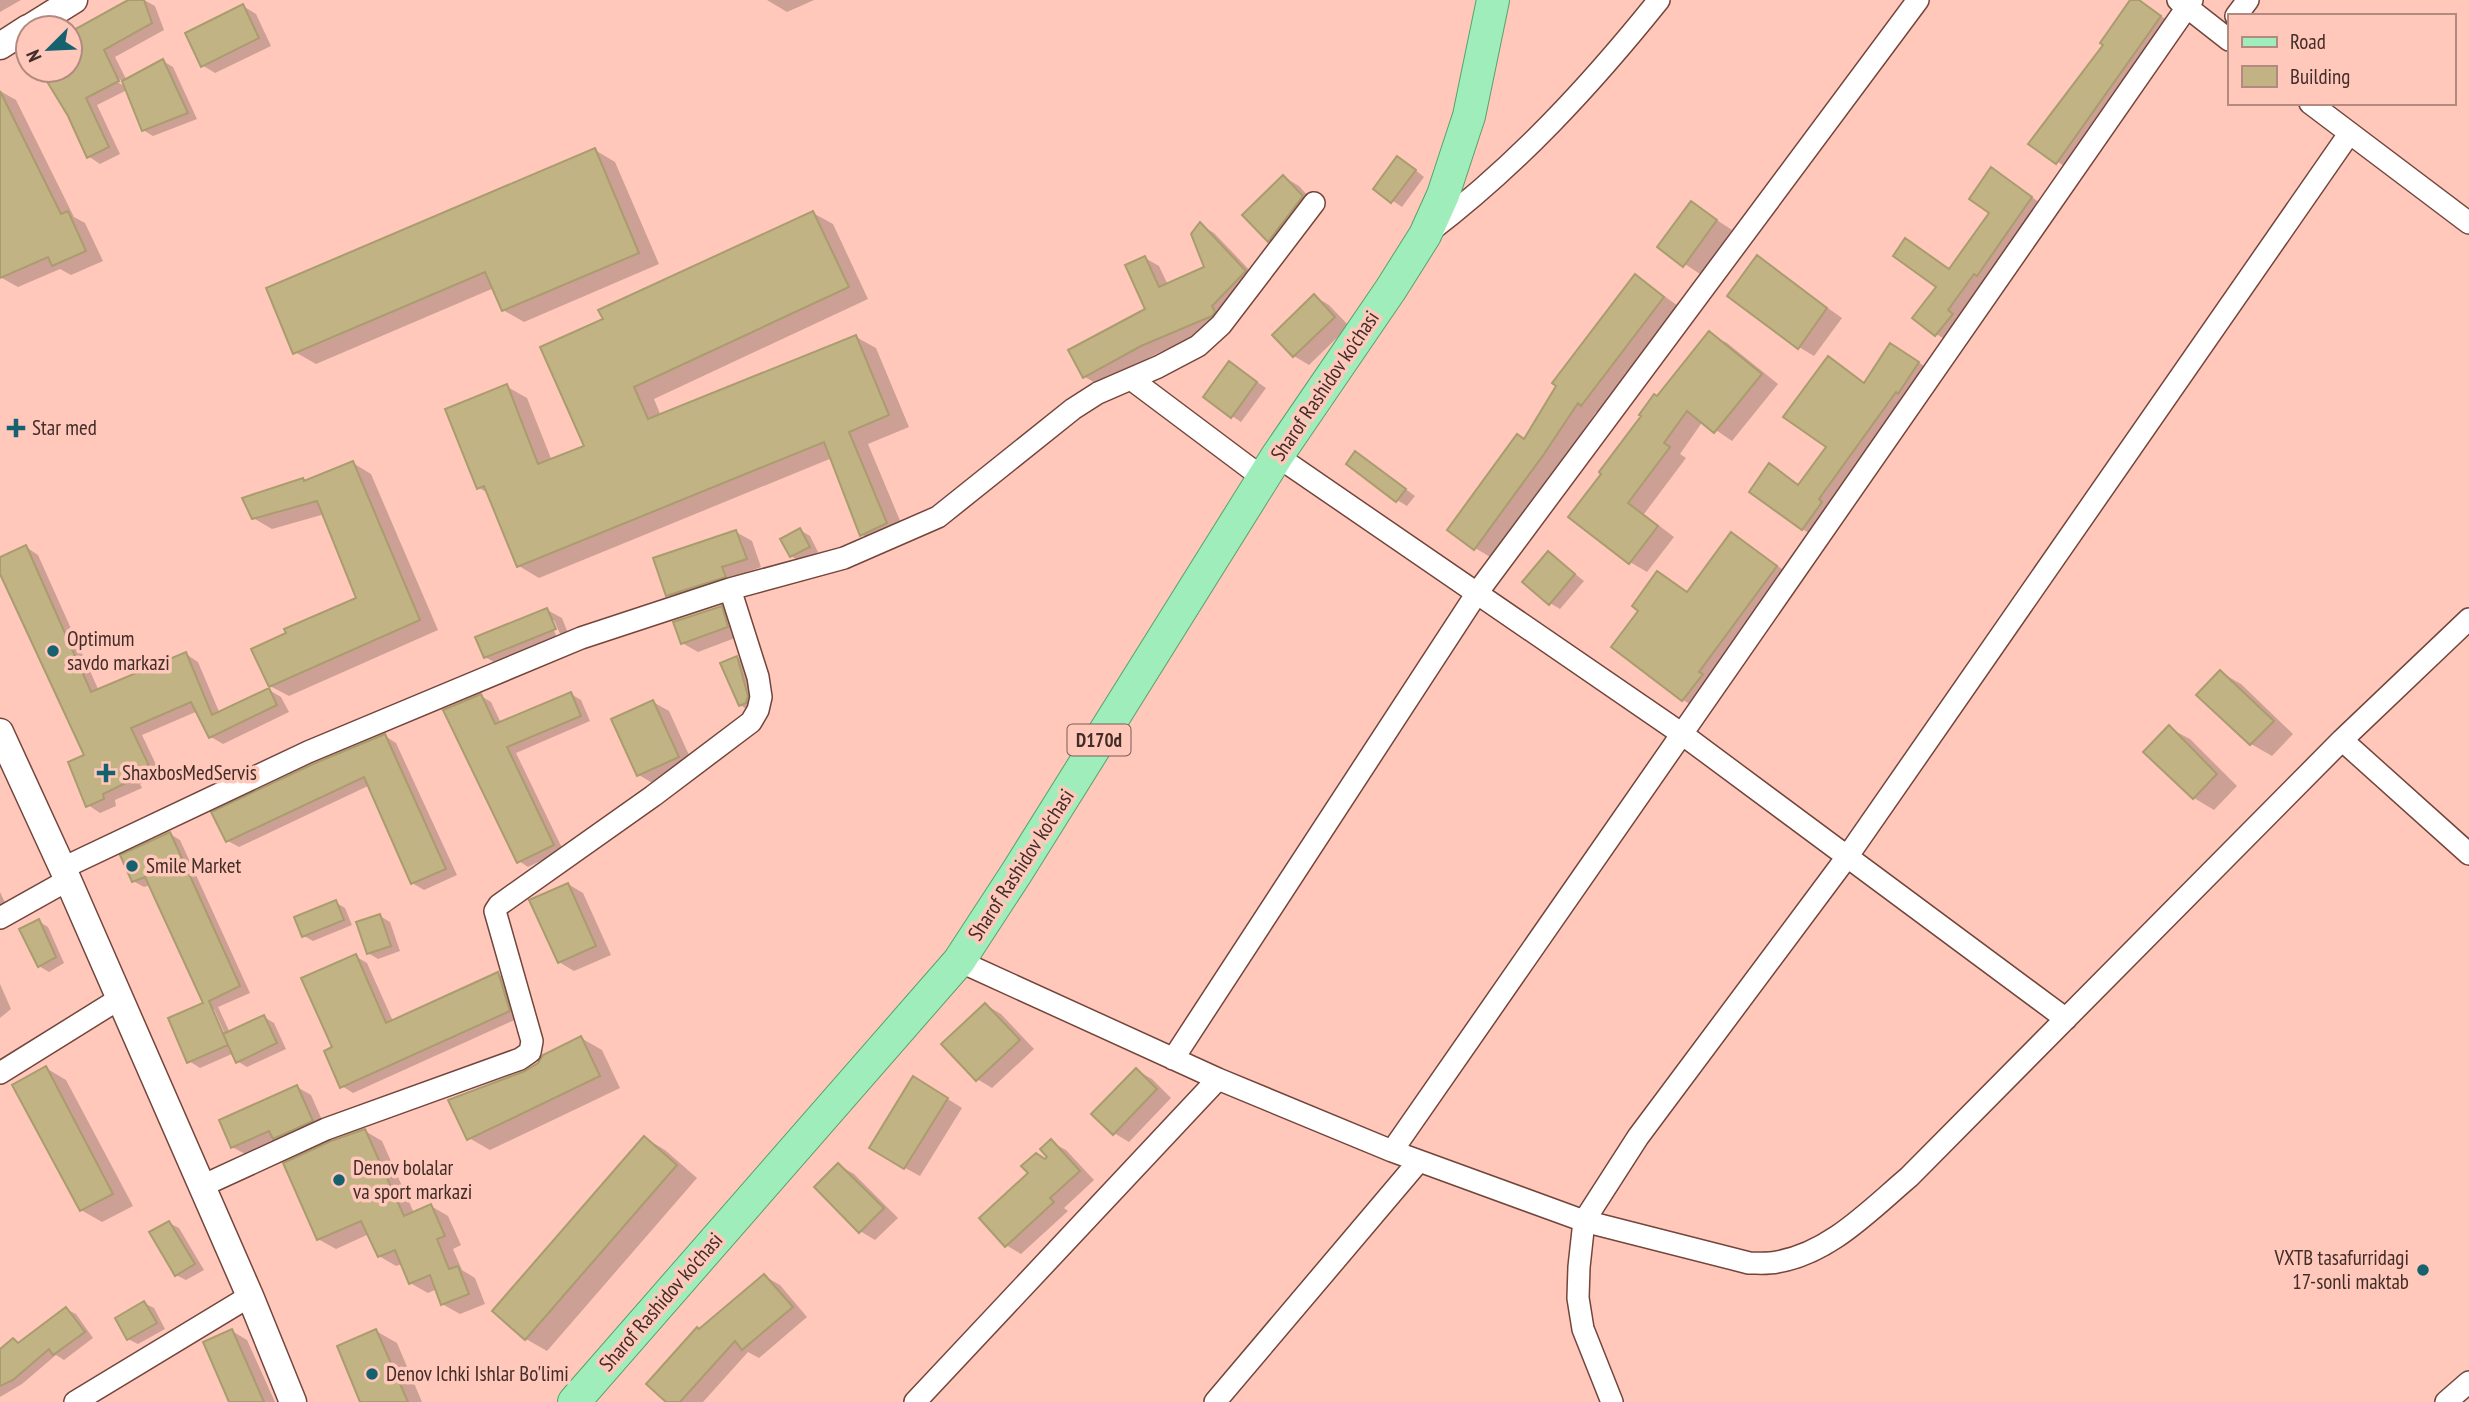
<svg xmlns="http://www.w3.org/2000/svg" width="2469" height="1402" font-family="'PT Sans Narrow',sans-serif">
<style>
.shadow{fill:#0003;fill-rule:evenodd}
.building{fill:#c1b383;stroke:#aa9c6e;stroke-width:2}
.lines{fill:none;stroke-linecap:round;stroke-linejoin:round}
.minor-casing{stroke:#73453b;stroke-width:24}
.tertiary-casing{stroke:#73453b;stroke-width:29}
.primary-casing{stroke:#56a26c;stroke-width:34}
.minor{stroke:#fff;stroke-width:21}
.tertiary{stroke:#fff;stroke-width:26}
.primary{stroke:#a0edbc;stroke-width:32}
.poi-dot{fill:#16616e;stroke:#ffc8bb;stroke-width:2.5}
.labels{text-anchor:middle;stroke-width:7;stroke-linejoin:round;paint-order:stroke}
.shield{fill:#ffc8bb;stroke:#7b5c54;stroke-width:2}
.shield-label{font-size:19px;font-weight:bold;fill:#422d28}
.street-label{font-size:21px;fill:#422d28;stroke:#ffc8bb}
.poi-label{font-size:21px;fill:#422d28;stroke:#ffc8bb;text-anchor:start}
</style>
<rect width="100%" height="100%" fill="#ffc8bb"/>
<path class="shadow" d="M0,0H21L0,12Z
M132,0H144L155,6L164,30L115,57L127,81L163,61L173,67L197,119L153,136L143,130L127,90L97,105L120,154L100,164L88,156L54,70H70V34ZM112,75L124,82V86L111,78Z
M767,0H814L787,12Z
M2132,0L2148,7L2174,25L2071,171L2031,143L2105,44Z
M243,6L256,14L271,46L215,73L202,65Z
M0,91L16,100L74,217L85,223L103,261L71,275L60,269L18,287L0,277Z
M595,150L615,162L659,264L524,322L503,310L494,288L316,364L295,352Z
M1408,164L1424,177L1402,207L1375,189Z
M1284,177L1299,186L1317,206L1284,249L1269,240Z
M2005,177L2044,206L1950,342L1936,334L1950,270L1991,213Z
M1691,203L1732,230L1700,274L1659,247Z
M813,213L833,224L868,299L654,399L661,416L856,337L876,348L909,427L868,444L906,535L882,546L861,534L832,458L539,578L519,566L489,494L478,487L506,386L527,398L552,461L587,446L605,320Z
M1200,225L1214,233L1259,280L1226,323L1156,354L1099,385L1085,377L1148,310L1145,258L1159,266L1168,285L1206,268Z
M1757,258L1842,318L1814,356L1799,347Z
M1636,276L1681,308L1599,414L1596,412L1561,464L1492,558L1475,548L1525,441Z
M1314,296L1329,305L1349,326L1309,365L1294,356Z
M1710,334L1727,343L1778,384L1732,441L1703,421L1680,454L1686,458L1644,514L1674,537L1647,572L1630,562L1570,516L1644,416Z
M1904,353L1932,371L1816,537L1802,529L1770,466L1800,485L1829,447V359L1865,384Z
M1230,363L1266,388L1241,422L1232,416Z
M1365,459L1415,496L1407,506L1397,500Z
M353,463L371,474L438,630L289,696L270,686L358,598L325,514L272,529L253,518L303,480L307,482Z
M800,530L810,536L818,552L801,562L791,556Z
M736,532L752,541L761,567L737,576L740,585L683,604L668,595Z
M1732,534L1792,576L1698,709L1683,700L1641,610L1657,573L1689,593Z
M26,547L38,555L99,691L186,654L198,662L220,714L269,690L281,697L289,712L223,744L211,737L198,711L142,735L161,775L140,784L142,788L115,800L116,806L100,813L88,805L86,755L0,569V559Z
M1549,553L1584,581L1560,609L1550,603Z
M721,608L737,616L743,635L698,652L682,643Z
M547,610L562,618L570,638L501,666L485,657ZM550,620H554L561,636L557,638Z
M737,658L747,663L756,708L750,711L740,705Z
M2220,672L2241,684L2293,734L2272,756L2251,744L2198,695Z
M571,694L581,700L590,721L516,753L563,850L528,867L519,861L481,696L491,702L501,723Z
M653,702L669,711L694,766L654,784L639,775Z
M2169,728L2190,739L2237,786L2214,810L2194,798Z
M385,736L396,743L457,875L424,890L412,883L370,785L239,847L228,841Z
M170,834L180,840L250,993L218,1007L230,1033L264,1017L274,1023L286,1049L247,1067L237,1061L234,1053L200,1068L189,1061L205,1004L150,885L144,887L133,881ZM210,1009H214L228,1041L225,1043Z
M568,884L583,893L611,955L574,971L559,962Z
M0,892L9,911L0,916Z
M335,902L345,908L352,925L313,941L304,936Z
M380,916L390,922L400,951L378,959L368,953Z
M38,921L48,927L64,963L49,972L39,966Z
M355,956L367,963L393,1021L498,974L509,981L521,1017L353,1093L342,1086L334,1048Z
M0,984L11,1009L0,1018Z
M986,1005L1001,1014L1034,1049L992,1088L977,1079Z
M581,1038L602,1050L620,1088L490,1150L469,1138L526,1073Z
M46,1068L66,1080L133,1206L102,1222L81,1210Z
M1136,1070L1152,1079L1171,1098L1129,1142L1114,1133Z
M297,1087L311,1095L326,1129L247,1155L232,1147Z
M929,1087L962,1108L920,1176L905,1168Z
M365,1131L382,1141L414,1213L431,1206L448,1216L461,1245L453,1249L462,1270L475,1278L485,1304L460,1314L442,1304L437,1289L428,1293L410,1283L402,1264L396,1266L379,1256L369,1234L336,1249L318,1239Z
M645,1138L665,1150L697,1178L547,1351L526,1339Z
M1051,1142L1066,1150L1094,1180L1064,1208L1068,1211L1021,1254L1006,1245L1049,1157Z
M838,1165L854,1174L898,1218L875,1240L860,1231Z
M169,1223L179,1228L204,1270L186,1280L176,1275Z
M764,1276L780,1285L807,1317L759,1358L748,1352L703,1402H668L700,1331Z
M144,1303L154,1308L165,1329L138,1344L128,1339Z
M66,1309L76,1314L93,1338L64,1360L56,1355L22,1384L0,1397V1352L14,1340L20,1344Z
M232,1331L247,1340L275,1402H231Z
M376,1331L397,1343L422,1402H362Z"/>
<path class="building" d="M128,0H144L152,23L104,50L119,81L86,98L109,147L87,158L68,116L40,70H70V32Z
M2130,0H2139L2161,16L2056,164L2028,144L2103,45L2100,43Z
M243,4L259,38L201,67L185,33Z
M163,59L188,113L142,131L122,81Z
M0,91L61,214L68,211L86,251L52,266L48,257L0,278Z
M595,148L639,253L502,311L485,272L293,354L266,288Z
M1397,156L1416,170L1391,203L1373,189Z
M1991,167L2032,197L1977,276L1974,274L1948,310L1953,314L1935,336L1912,318L1936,287L1893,256L1905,238L1949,269L1989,213L1969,199Z
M1283,175L1303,196L1268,242L1242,215Z
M1691,201L1717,220L1683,267L1657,247Z
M813,211L849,287L634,387L648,419L856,335L889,415L849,432L887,523L860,536L824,442L517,567L484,486L477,489L445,409L507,384L538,464L584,446L540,347L603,319L598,310Z
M1200,222L1246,271L1212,306L1215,312L1212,316L1141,346L1083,378L1068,350L1145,309L1125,265L1145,256L1159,287L1204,267L1191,234Z
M1757,255L1827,308L1798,349L1727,296Z
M1635,274L1664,297L1581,406L1578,403L1544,454L1474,550L1447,530L1517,434L1524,439L1556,386L1552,383Z
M1314,294L1335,317L1293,357L1272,335Z
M1709,331L1762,374L1714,433L1687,411L1664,443L1670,447L1628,503L1658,526L1629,564L1568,517L1601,474L1599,472L1641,416L1639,415L1654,394L1657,396Z
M1890,343L1919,362L1898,394L1896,392L1819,499L1822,502L1802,530L1749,492L1769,463L1798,485L1826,447L1783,417L1828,356L1864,383Z
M1229,361L1257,382L1231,418L1203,397Z
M1355,451L1406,489L1396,502L1346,464Z
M353,461L420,620L269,687L251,649L286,633L284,629L356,598L317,501L252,519L242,498L303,478L304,481Z
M800,528L810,547L790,557L780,539Z
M736,530L747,559L722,567L726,577L666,596L653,558Z
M1731,532L1777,566L1699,672L1703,674L1682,701L1611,647L1638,611L1632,606L1657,571L1687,592Z
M26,545L91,692L186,652L212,715L269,688L277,705L209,738L191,702L131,728L150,768L129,777L130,781L103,794L104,799L86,807L68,762L84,755L0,574V557Z
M1548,551L1575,574L1549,605L1522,582Z
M722,606L728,627L681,644L673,622Z
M547,608L556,629L484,658L475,637Z
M737,656L748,696L746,703L739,706L720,663Z
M2220,670L2274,721L2250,745L2196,695Z
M571,692L581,716L507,747L554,845L517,863L443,710L481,694L495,724Z
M653,700L679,757L637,776L611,719Z
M2169,725L2217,774L2193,799L2143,752Z
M385,734L446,869L411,884L364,777L226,842L211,812L313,764Z
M170,832L240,986L209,1001L228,1045L187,1063L168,1018L203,1003L145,877L132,882L120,855Z
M568,883L596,946L558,963L529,900Z
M336,900L344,920L302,937L294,917Z
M380,914L391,946L367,954L356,922Z
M39,919L56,957L38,967L19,929Z
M356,954L386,1023L498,972L510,1011L340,1088L324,1051L332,1047L301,978Z
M985,1003L1020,1040L976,1081L941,1044Z
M264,1015L277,1043L236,1063L223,1034Z
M581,1036L600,1076L467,1140L448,1100L525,1071L538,1063L543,1055Z
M46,1066L113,1194L80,1211L12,1085Z
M1136,1068L1157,1089L1113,1135L1091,1114Z
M913,1076L948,1098L904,1169L869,1148Z
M297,1085L313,1121L273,1139L269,1131L231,1148L219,1120Z
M365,1129L404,1216L431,1204L445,1236L437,1239L449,1269L458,1266L469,1294L441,1305L430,1275L409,1284L395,1250L378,1257L361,1221L317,1240L283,1163L331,1141Z
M644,1136L677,1165L525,1340L492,1311Z
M1051,1139L1080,1171L1050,1198L1054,1202L1005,1247L979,1218L1028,1173L1021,1166L1036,1153L1045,1159L1047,1157L1040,1149Z
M838,1163L884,1208L859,1233L814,1187Z
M169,1221L195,1264L175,1276L149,1232Z
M764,1274L793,1307L742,1350L735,1341L680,1402H666L646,1384L697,1327L699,1329Z
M144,1301L157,1323L127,1340L115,1318Z
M66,1307L85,1332L53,1355L49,1349L13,1380L0,1386V1349L13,1338L18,1343Z
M232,1329L264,1402H229L203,1342Z
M376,1329L408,1402H360L337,1346Z"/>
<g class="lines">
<g class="minor-casing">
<path id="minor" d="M2178,0L2229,40
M2236,16L2248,0
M2310,103L2469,223
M1429,232C1517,165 1590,86 1659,0
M1131,379L1263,478
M1277,456L1682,734L2066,1019
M2342,740L2469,854
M63,868L308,752L581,638L730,589L844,558L938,517L1073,409L1098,393L1158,367L1198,346L1221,325L1314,203
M0,918L68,880
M959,961L1218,1079L1392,1151L1584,1221L1749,1263C1758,1263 1768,1264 1777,1262C1830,1253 1870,1210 1909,1177L2342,740L2469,619
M1173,1059L1477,593L1918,0
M0,1073L119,999
M1392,1151L2192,0
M202,1186L326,1129L520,1059L530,1052L532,1041L495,911L499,905L653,796L751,722L758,710L761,697L758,677L730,589
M75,1402L250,1296
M915,1402L1218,1079
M1215,1402L1419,1161
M1612,1402L1583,1329L1578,1298L1579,1267L1584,1221L1638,1137L1847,857L2349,134
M2446,1402L2469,1382"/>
</g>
<g class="tertiary-casing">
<path id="tertiary" d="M29,28L74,0
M0,46L28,28
M0,732L68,880L250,1296L293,1402"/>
</g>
<g class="primary-casing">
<path id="primary" d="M574,1402L959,961L1017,872L1277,456L1391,289L1425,235L1443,195L1469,116L1493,0"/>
</g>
<use href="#minor" class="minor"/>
<use href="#tertiary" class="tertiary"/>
<use href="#primary" class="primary"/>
</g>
<g class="poi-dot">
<path d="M12.5 417.5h7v7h7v7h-7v7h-7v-7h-7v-7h7z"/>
<circle cx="53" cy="651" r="7"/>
<path d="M102.5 762.5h7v7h7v7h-7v7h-7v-7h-7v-7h7z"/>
<circle cx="132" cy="866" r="7"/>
<circle cx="339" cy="1180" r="7"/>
<circle cx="2423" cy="1270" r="7"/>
<circle cx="372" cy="1374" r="7"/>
</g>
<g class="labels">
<rect class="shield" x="1067.5" y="724.5" width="63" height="31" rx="5"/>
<g class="shield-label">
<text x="1099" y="747">D170d</text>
</g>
<g class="street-label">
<text transform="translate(1325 386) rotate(-56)" y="7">Sharof Rashidov ko'chasi</text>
<text transform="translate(1021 865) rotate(-57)" y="7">Sharof Rashidov ko'chasi</text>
<text transform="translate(661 1302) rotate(-49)" y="7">Sharof Rashidov ko'chasi</text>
</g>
<g class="poi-label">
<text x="32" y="435">Star med</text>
<text x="67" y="646">Optimum<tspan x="67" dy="24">savdo markazi</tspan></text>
<text x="122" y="780">ShaxbosMedServis</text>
<text x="146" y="873">Smile Market</text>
<text x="353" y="1175">Denov bolalar<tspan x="353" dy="24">va sport markazi</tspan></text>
<text x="2409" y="1265" text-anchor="end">VXTB tasafurridagi<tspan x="2409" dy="24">17-sonli maktab</tspan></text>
<text x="386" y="1381">Denov Ichki Ishlar Bo'limi</text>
</g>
</g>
<rect x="2228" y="14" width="228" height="91" fill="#ffc8bb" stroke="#b38a80" stroke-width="2"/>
<rect x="2242" y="37" width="35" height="10" fill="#a0edbc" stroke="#b38a80" stroke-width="2"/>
<text x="2290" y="49" font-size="21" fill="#422d28">Road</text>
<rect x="2242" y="66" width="35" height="21" fill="#c1b383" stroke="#b38a80" stroke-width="2"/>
<text x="2290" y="84" font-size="21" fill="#422d28">Building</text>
<g transform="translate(49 49) rotate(246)"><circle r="33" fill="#ffc8bb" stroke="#b38a80" stroke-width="2"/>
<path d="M0-5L12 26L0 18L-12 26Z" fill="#16616e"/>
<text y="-10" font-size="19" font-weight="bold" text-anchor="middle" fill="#422d28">N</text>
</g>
</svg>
